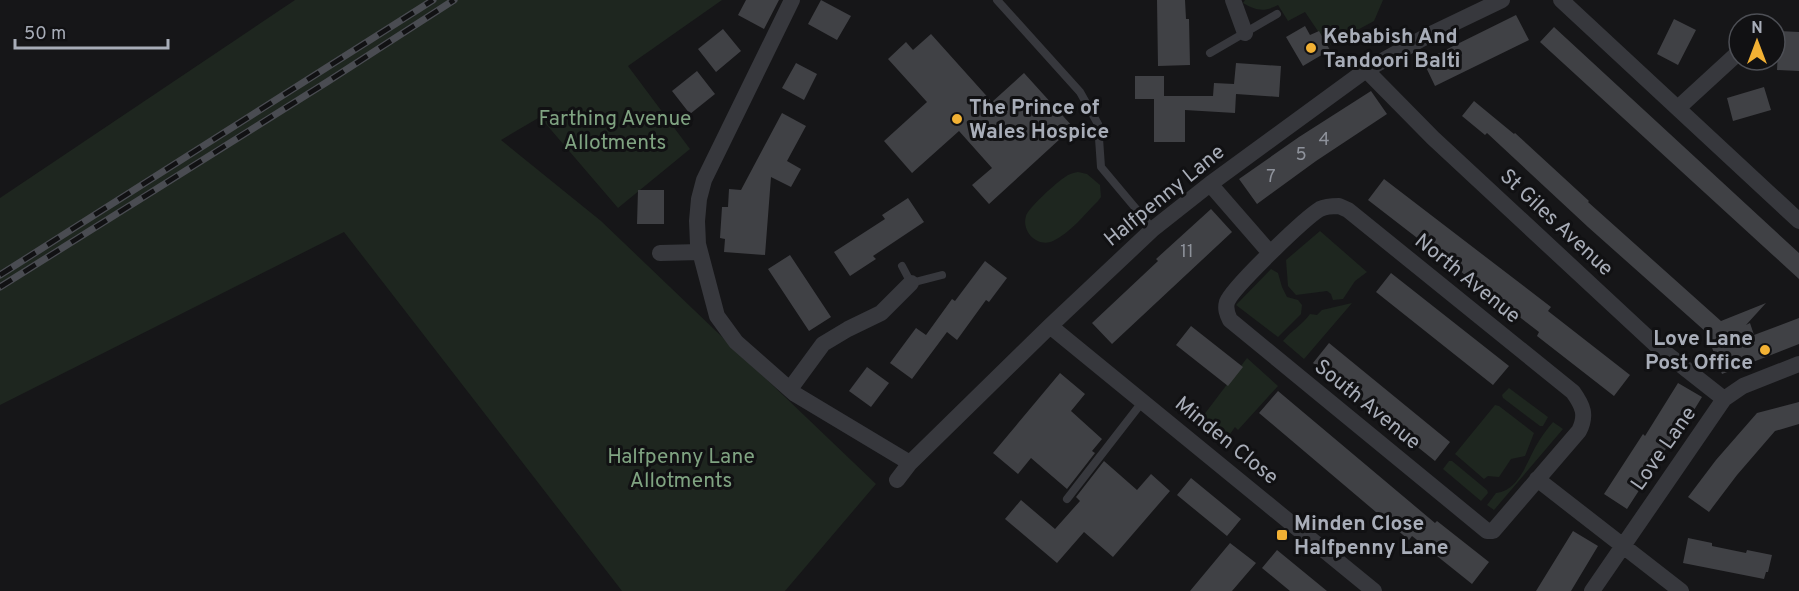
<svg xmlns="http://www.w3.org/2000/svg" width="1799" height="591" font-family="Overpass,sans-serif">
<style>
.green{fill:#1e261f}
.building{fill:#404145}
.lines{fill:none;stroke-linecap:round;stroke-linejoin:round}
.lane{stroke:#37383d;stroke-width:8}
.street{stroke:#37383d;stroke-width:16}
.rail-casing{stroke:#4a4c52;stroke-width:7}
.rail{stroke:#111113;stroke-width:4.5;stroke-dasharray:14;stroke-linecap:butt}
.poi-dot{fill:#f2b134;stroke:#111113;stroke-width:2}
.labels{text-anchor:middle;stroke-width:6;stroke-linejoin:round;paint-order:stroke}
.number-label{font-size:18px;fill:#8e929b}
.poi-label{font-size:21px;font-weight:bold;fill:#a8adb8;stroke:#111113;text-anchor:start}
.park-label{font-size:21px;fill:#7fa381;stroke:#111113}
.street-label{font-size:21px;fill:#a8adb8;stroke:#111113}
</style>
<rect width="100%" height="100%" fill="#161618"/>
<path class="green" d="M295,0H722L628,66L690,149L618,208L540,117L501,140L601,221L876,484L785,591H622L344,232L0,405V198Z
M1245,0H1383L1374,21L1328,46L1305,12L1288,21L1278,5C1264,12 1257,11 1243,3Z
M1078,172L1087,174L1100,185L1101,197L1098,201C1085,214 1070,233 1053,241C1038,248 1021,232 1026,216C1028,208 1057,182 1065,177C1069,174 1073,173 1078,172Z
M1320,231L1367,272L1355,281L1343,299L1333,300L1331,294L1327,291L1296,295L1288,286L1286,260Z
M1271,269L1278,273L1282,287L1287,297L1298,300L1302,305L1301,314L1278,337L1236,305Z
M1352,303L1304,359L1283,341C1291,331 1302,325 1310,314L1317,315L1322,310Z
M1247,358L1278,386L1238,430L1235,427L1223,444L1197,424Z
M1509,388L1548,417L1543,426H1540L1503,398L1502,395Z
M1495,405L1499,406L1534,433L1525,456L1511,459L1499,477L1488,476L1484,479L1455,454Z
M1553,422L1563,429L1494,510L1487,505L1496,493C1521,490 1527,459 1539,441C1543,434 1548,428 1553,422Z
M1449,461H1452L1487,490L1488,493L1481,501L1443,469Z"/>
<path class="building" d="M746,0H779L764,29L738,15Z
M821,0L851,16L837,40L808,24Z
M1157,0H1185L1186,19H1189L1190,65L1158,66Z
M1516,15L1529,40L1435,86L1423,61Z
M1674,19L1696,30L1678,65L1657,54Z
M1305,26L1310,35L1319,31L1330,50L1303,66L1286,37Z
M1554,27L1799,253V279L1540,42Z
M723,29L741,51L716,72L698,49Z
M1779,31L1799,32V71L1777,70Z
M931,34L992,102L1024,73L1073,127L989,204L972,185L992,168L959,131L912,173L884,141L927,102L888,59L906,42L913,50Z
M796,63L817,74L804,100L782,88Z
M1236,63L1281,66L1279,97L1236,94L1235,113L1185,110V142H1154V99H1135V76H1164V96H1213L1214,83L1234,84Z
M697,71L715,94L690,114L672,91Z
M1764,87L1771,110L1733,121L1727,98Z
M1371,91L1387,114L1316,161L1257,204L1239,179L1299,137Z
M1474,101L1514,134L1515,133L1589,201L1588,202L1721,321L1766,303L1746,325L1750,323L1754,335L1799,318V344L1722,374L1706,332L1588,227L1487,133L1485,135L1462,116Z
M782,113L806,126L787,161L801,169L791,187L771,177L765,255L724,252L725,239L720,238L722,207H728L729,189L741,190Z
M1384,179L1551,307L1548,311L1630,375L1614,396L1537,336L1539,332L1368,200Z
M638,190H664V224H637Z
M908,198L924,222L873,256L876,259L850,276L834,252L885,219L882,215Z
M1211,209L1232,232L1112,344L1092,323L1158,261L1156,259Z
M790,255L831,317L809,331L768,269Z
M985,261L1007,278L989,302L986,300L957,340L947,332L912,379L890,363L916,328L926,335L952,299L955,301Z
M1391,273L1509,366L1493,385L1376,292Z
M1191,326L1243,367L1228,386L1176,345Z
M1329,343L1450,442L1435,461L1383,419L1385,417L1313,363Z
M867,367L889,383L871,407L849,391Z
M1060,373L1085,394L1071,411L1102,439L1092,451L1095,453L1067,489L1031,458L1018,474L993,453Z
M1678,383L1702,397L1672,446L1669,444L1627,509L1604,494L1643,434L1645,436Z
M1278,391L1435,523L1437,521L1489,562L1472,584L1412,536L1409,540L1259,413Z
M1799,402V424L1775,431L1737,475L1709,512L1688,497L1716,460L1757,413Z
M1104,461L1137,490L1151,474L1170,491L1113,557L1084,532L1057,563L1005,519L1021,500L1055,529L1080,501L1076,497Z
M1191,478L1241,519L1227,536L1177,495Z
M1573,531L1598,546L1571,591H1536Z
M1688,538L1712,543V546L1746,553L1747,550L1772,555L1768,572H1766L1764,579L1683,563Z
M1230,543L1256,563L1232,591H1190Z
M1277,550L1327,591H1290L1262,568Z"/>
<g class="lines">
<path class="lane" d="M997,0L1080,92L1098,124L1101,167L1153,229
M1210,53L1277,14
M902,266L911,283L942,275
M1067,499L1143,401"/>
<path class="street" d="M792,0L704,180L699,199L697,221L698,244L717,316L736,342L795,394L910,463
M1233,0L1245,33
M1561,0L1799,221
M1366,70L1433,138L1658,347L1724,399
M1678,108L1739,52
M1210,184L1270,253
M1339,206L1348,210L1573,392C1583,406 1587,415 1579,431L1493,531H1487L1230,320C1227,314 1225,309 1227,302C1232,288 1305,218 1320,209C1326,206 1332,206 1339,206Z
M660,253L700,252
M1050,326L1374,591
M790,389L823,344L848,329L881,313L911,283
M1537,479L1681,591
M897,480L910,463L1050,326L1153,229L1210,184L1366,70L1427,36L1502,0
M1592,591L1724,399L1743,386L1799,364"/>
<g class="rail-casing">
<path id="rail" d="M0,275L433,0
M0,287L327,82L454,0"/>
</g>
<use href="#rail" class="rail"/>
</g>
<g class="poi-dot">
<circle cx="1311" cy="48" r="6"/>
<circle cx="957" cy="119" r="6"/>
<circle cx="1765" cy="350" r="6"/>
<rect x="1276" y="529" width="12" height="12" rx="3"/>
</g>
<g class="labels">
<g class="number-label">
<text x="1324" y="145">4</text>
<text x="1301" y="160">5</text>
<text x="1271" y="182">7</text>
<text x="1187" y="257">11</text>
</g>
<g class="poi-label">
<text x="1323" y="43">Kebabish And<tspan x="1323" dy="24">Tandoori Balti</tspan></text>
<text x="969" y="114">The Prince of<tspan x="969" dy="24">Wales Hospice</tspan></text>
<text x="1753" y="345" text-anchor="end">Love Lane<tspan x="1753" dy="24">Post Office</tspan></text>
<text x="1294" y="530">Minden Close<tspan x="1294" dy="24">Halfpenny Lane</tspan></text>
</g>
<g class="park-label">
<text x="615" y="125">Farthing Avenue<tspan x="615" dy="24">Allotments</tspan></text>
<text x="681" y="463">Halfpenny Lane<tspan x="681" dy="24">Allotments</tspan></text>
</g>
<g class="street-label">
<text transform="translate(1164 195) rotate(-39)" y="7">Halfpenny Lane</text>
<text transform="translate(1557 222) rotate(43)" y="7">St Giles Avenue</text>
<text transform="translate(1468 278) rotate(39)" y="7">North Avenue</text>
<text transform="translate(1368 404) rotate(39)" y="7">South Avenue</text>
<text transform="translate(1227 440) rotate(39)" y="7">Minden Close</text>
<text transform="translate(1663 448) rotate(-55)" y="7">Love Lane</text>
</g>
</g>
<g transform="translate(1757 42)"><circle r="28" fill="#111113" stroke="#4d4f55" stroke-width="1.5"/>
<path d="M0-4.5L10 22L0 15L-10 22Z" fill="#f2b134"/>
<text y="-9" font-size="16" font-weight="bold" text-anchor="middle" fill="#a8adb8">N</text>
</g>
<path d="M15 39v9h153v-9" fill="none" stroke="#a8adb8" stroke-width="3"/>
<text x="24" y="39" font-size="18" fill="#a8adb8" stroke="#111113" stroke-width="4.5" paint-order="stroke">50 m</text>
</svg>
